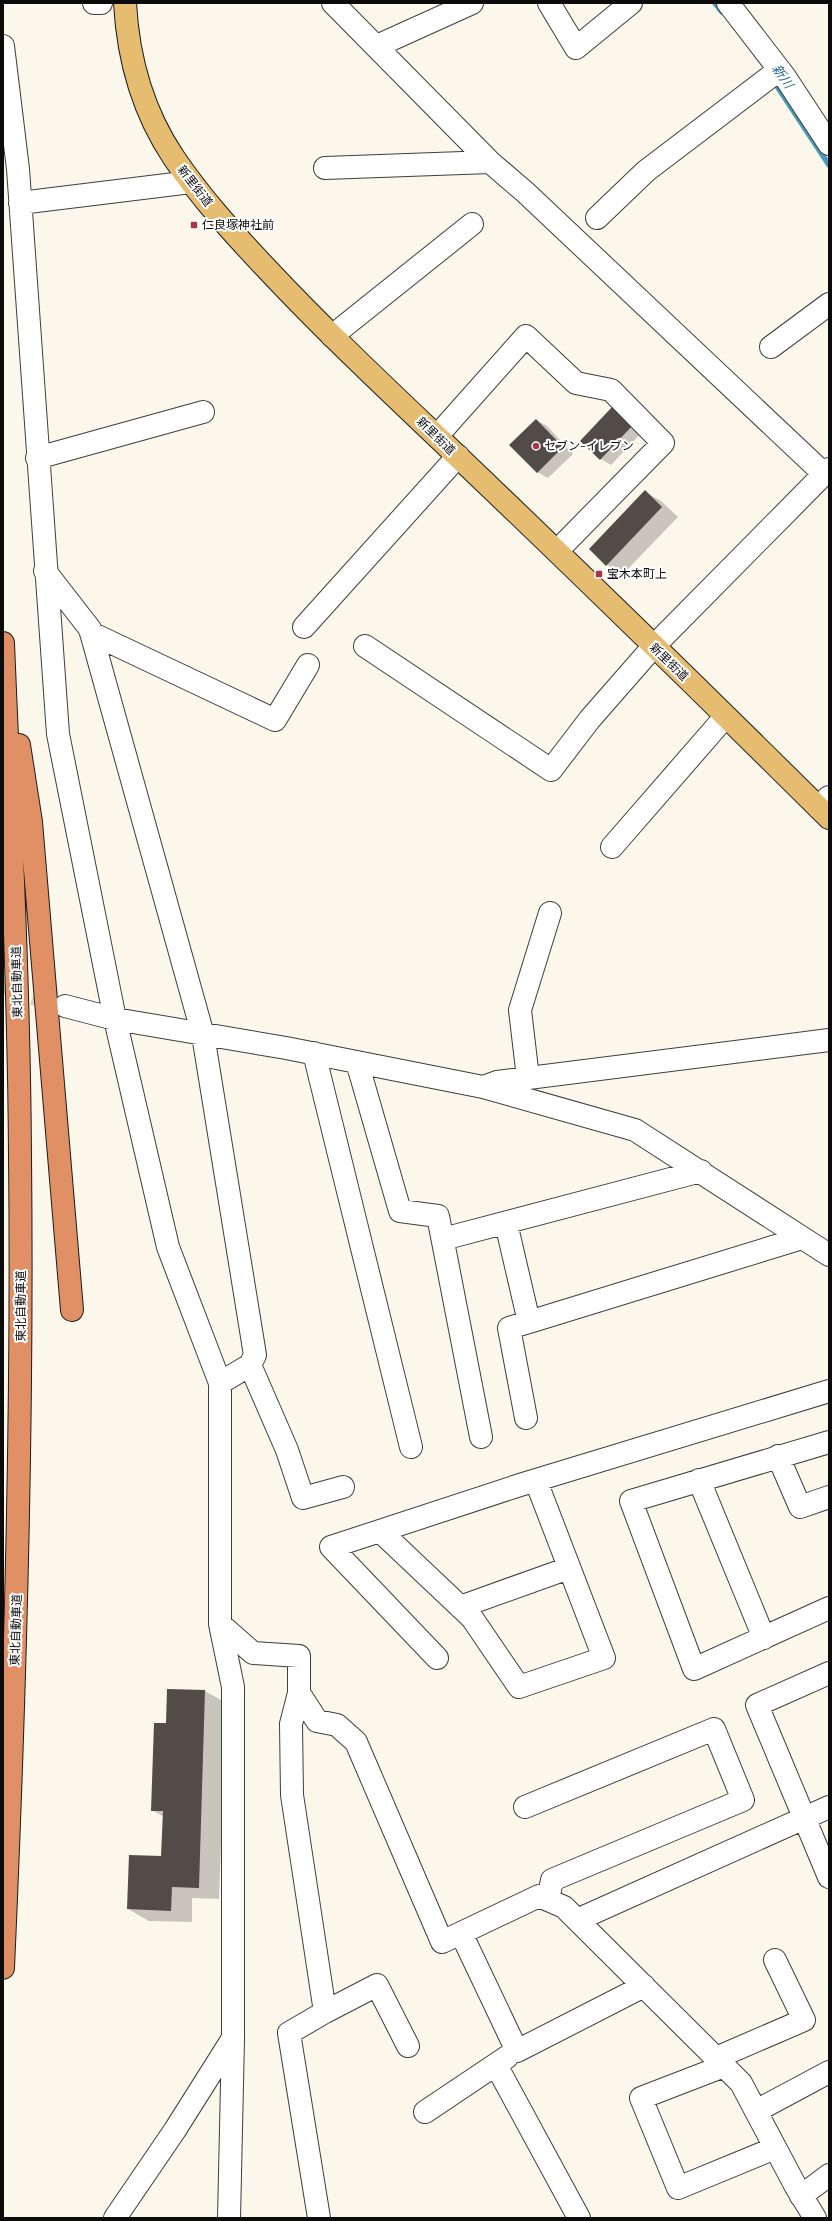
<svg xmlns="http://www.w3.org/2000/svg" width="832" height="2221" font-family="Lora,'Noto Sans JP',serif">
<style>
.shadow{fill:#0003}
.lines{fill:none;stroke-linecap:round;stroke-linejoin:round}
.stream{stroke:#479abb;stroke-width:5.5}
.building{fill:#524b48}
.street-tunnel{stroke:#d8d4c9;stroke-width:22;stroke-dasharray:22 11;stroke-linecap:butt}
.street-casing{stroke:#3e3e3e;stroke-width:24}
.primary-casing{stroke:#1c1c1c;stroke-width:24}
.highway-casing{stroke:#1c1c1c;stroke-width:24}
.street{stroke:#fff;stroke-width:22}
.primary{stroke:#e6bc71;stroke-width:22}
.highway{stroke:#e18f64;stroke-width:22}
.poi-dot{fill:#a83648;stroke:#fff;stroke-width:1.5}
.labels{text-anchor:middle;stroke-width:4;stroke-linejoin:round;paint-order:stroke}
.street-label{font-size:12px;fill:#0b0b0b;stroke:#fff}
.poi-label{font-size:12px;fill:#0b0b0b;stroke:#fff;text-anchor:start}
.water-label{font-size:13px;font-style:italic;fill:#256a8b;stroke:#fff}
</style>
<rect width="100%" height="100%" fill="#fcf7eb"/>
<path class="shadow" d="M624,413L643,431L611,465L601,459Z
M536,420L547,426L573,454L548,478L537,472Z
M645,492L661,501L678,517L623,574L607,565Z
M168,1690L205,1691L226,1703L219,1899L192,1898V1922L149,1921L128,1909L162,1857L164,1817L152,1810L167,1724Z"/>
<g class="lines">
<path class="stream" d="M715,3L722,12
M773,80L829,165"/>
</g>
<path class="building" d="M613,406L633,425L600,460L580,441Z
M536,419L563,447L537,473L509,445Z
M645,490L662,507L606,566L589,549Z
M167,1689L205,1690L199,1888L172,1887L171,1911L127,1909L129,1855L161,1856L163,1811H151L154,1723H166Z"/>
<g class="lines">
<path class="street-tunnel" d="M3,982L62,1005"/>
<g class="street-casing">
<path id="street" d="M94,3H101
M333,3L490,162L525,192L824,474
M549,3L576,48L631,3
M728,3L785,77L829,144
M3,46L18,169L58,734L115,1019L168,1247L220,1383V1624L233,1687V2038L175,2130L115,2218
M377,46L472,3
M325,168L490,162
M20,203L191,182
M597,218L646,171L779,70
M332,336L472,224
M771,347L829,304
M437,436L526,336L576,383L611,390L663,443L557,551
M37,458L203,412
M45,571L90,629L203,1035L255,1355L250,1365L220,1383
M304,627L458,456
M91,633L275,720L308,665
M365,646L551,770L590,719L653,647L829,469
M818,807L829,797
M612,847L725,717
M65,1006L115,1019L286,1048L483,1087L635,1130L829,1255
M314,1053L411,1447
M357,1062L400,1211L438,1216L481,1437
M528,1078L520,1010L550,913
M486,1086L497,1082L829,1040
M506,1223L529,1322L802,1238
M443,1239L701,1171
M250,1365L287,1450L303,1498L343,1487
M526,1418L509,1328L529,1322
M829,1442L631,1501L694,1669L829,1608
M778,1456L800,1507L829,1497
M699,1480L764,1638
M380,1531L472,1618L519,1687L604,1658L536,1481
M460,1607L569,1568
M220,1624L253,1653L299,1656V1693L291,1724L292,1795L325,2012L289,2033L319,2218
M437,1658L331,1547L520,1485L829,1391
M829,1673L757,1705L829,1877
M299,1693L317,1721L337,1725L356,1742L442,1942L539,1896L564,1907L741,2083L795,2185L815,2218
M525,1807L714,1729L743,1800L552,1880L548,1900
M577,1920L829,1807
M461,1933L517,2051L644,1986
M325,2012L377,1985L408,2046
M716,2058L804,2020L775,1960
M496,2065L579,2218
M724,2066L641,2098L678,2188L775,2148
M756,2111L829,2072
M425,2112L507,2057
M801,2196L829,2175
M229,2218L233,2039"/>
</g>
<g class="primary-casing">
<path id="primary" d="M125,3C128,58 143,112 174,158C201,198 233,233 266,268C325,331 388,390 450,449C578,571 704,694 829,818"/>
</g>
<g class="highway-casing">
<path id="highway" d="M3,643C10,814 19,985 20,1156C23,1427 15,1698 3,1968
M19,745L31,822L72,1310"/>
</g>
<use href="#street" class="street"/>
<use href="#primary" class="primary"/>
<use href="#highway" class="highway"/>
</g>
<g class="poi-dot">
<rect x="190" y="221" width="8" height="8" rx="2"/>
<circle cx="536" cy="446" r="4"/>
<rect x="595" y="570" width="8" height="8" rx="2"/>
</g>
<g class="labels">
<g class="street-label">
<text transform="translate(195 186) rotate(52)" y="4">新里街道</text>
<text transform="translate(436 436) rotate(44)" y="4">新里街道</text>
<text transform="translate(669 662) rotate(44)" y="4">新里街道</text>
<text transform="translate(17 982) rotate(-91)" y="4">東北自動車道</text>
<text transform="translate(21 1306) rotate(-90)" y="4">東北自動車道</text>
<text transform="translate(16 1630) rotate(-88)" y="4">東北自動車道</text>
</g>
<g class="poi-label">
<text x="202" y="229">仁良塚神社前</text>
<text x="544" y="450">セブン-イレブン</text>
<text x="607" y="578">宝木本町上</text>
</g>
<g class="water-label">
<text transform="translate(783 76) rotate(55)" y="5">新川</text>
</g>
</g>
<rect width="832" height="2221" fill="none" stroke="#0b0b0b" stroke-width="8"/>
</svg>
